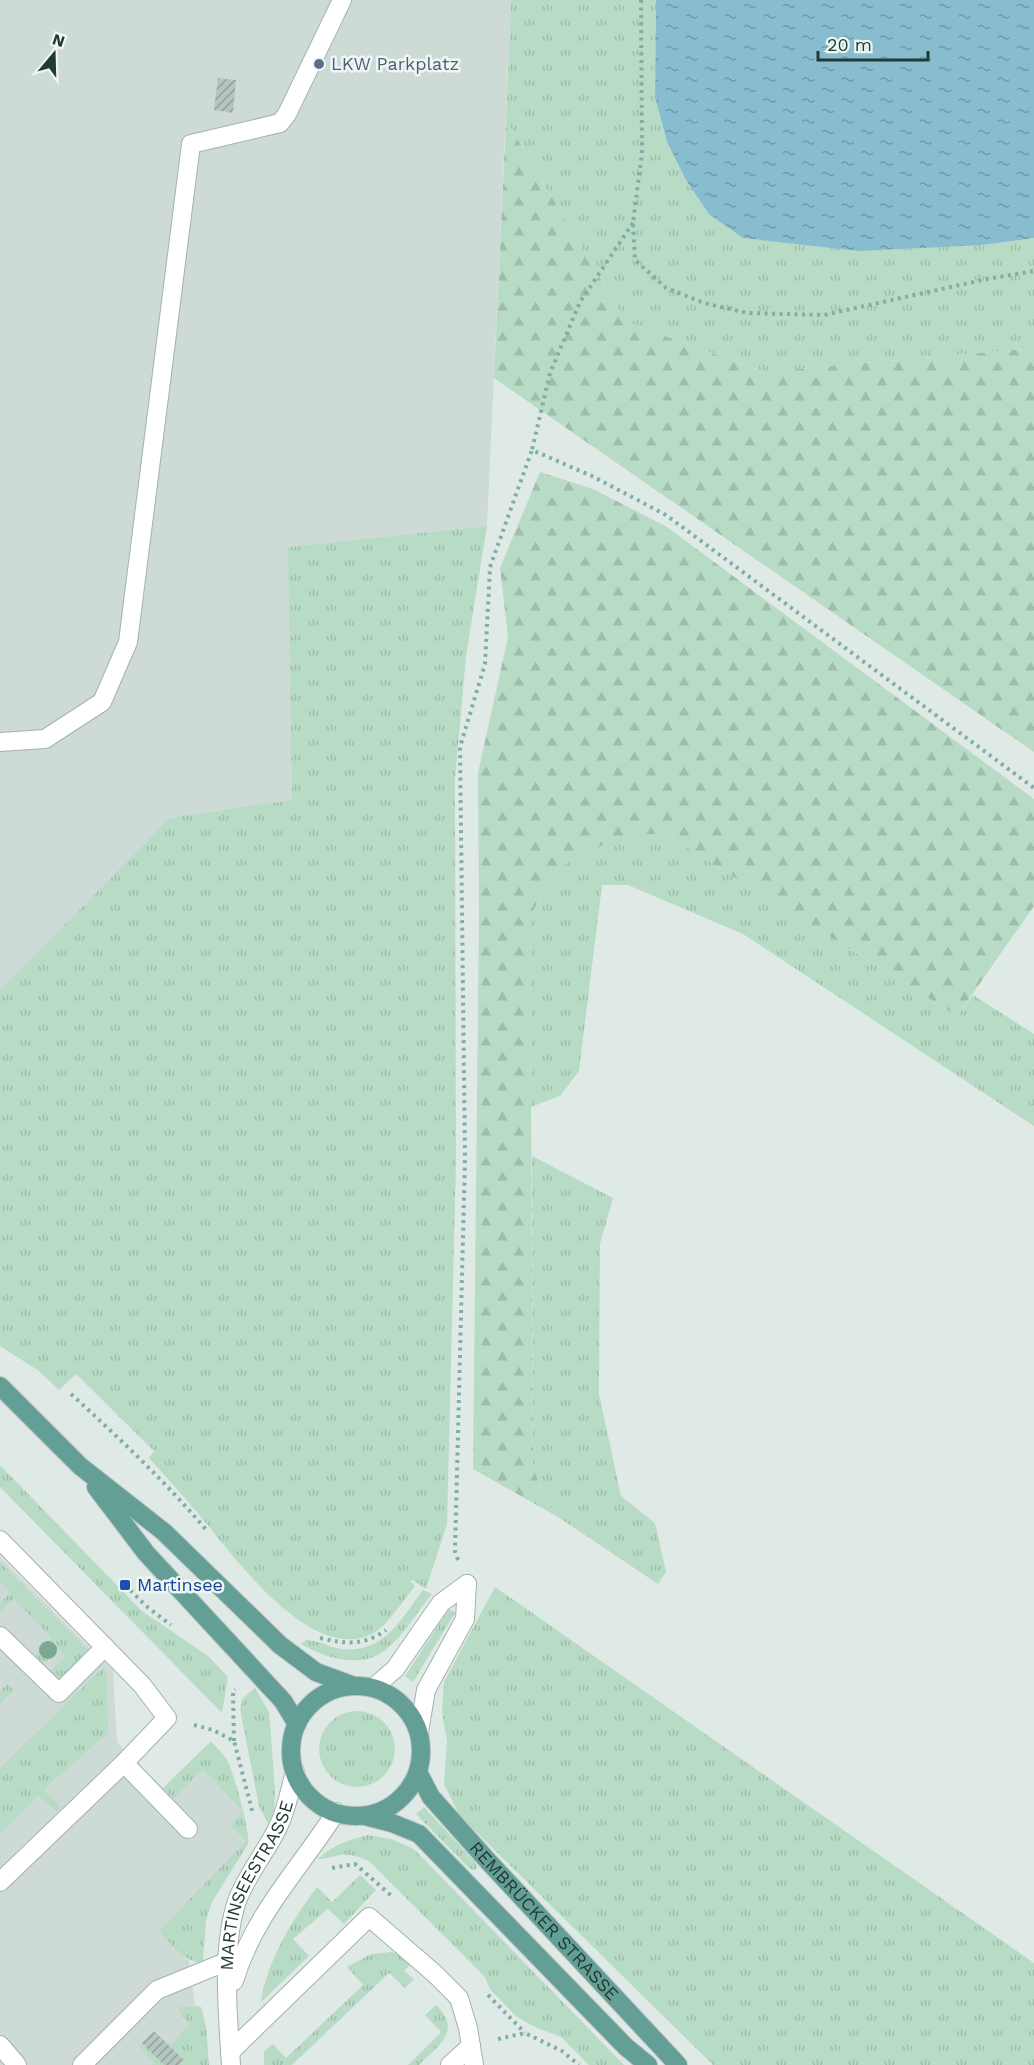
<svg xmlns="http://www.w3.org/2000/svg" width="1034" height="2065" font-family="'Work Sans',sans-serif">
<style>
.built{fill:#cddad5}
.grass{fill:url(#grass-tufts)}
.forest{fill:url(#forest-firs)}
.water{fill:url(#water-ripples)}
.building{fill:url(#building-hatch)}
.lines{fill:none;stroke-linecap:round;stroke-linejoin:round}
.minor-casing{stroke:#a2b2ae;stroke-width:20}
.major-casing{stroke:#bcc4c3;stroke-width:20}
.path{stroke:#80aea4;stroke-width:4;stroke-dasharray:3 4.5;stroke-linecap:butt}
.minor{stroke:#fff;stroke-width:18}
.major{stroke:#649f96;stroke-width:18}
.tree{fill:#7ca792}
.service-dot{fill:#5c6f8a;stroke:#eff7f4;stroke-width:2}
.transit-dot{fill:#1a4fb4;stroke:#eff7f4;stroke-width:2}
.labels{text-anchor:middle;stroke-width:5;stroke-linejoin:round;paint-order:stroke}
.service-label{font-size:18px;fill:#4e5e75;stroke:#eff7f4;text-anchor:start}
.transit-label{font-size:18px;fill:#164399;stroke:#eff7f4;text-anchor:start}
.street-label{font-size:18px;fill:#203a36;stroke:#eff7f4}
</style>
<defs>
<pattern id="grass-tufts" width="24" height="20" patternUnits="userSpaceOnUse" patternTransform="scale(1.5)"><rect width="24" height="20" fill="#b8dbc5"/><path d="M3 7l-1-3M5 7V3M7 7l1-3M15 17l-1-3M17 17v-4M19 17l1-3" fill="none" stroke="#9ebdaa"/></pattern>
<pattern id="forest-firs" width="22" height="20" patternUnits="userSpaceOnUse" patternTransform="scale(1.5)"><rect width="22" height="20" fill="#b8dbc5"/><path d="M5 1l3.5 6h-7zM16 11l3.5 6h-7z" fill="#9ebdaa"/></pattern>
<pattern id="water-ripples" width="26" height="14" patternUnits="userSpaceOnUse" patternTransform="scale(1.5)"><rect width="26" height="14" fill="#87bdcf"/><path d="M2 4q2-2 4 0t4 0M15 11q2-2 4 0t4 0" fill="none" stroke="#6e9ba9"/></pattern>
<pattern id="building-hatch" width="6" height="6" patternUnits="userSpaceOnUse" patternTransform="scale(1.5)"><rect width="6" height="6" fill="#b5c5c0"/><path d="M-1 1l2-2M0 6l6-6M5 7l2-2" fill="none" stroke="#93a19d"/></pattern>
</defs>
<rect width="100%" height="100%" fill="#dfeae6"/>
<path class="built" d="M0,0H511L487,526L289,547L292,801L170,818L0,990Z
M0,1557L113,1671L117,1742L174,1799L203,1770L243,1811L247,1841L160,1931L189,1961L195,2006L201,2007L206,2027L209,2065H0Z"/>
<path class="grass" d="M511,0H656L655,97L667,142L686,180L743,238L783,242L982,245L1034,238V348L765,372L626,322L506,120Z
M487,526L466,656L455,780L456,1162L447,1524L426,1589L413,1580L410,1581L415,1586C407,1596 386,1626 377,1631C315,1671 233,1555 200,1516C184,1496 166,1477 149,1458L154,1451L76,1374L59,1390L39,1371L0,1346V990L170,818L292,800L288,547Z
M664,833L957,1016L973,995L1034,1034V1126L743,934L628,885H602L579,1071L560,1096L531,1107L530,916L558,867L620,837Z
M532,1156L613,1198L600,1244L599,1394L621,1496L655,1523L666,1572L658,1584L558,1517L545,1499L533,1467Z
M0,1465L142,1611L208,1656L228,1677L222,1713L0,1487Z
M0,1562L92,1654L56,1689L44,1677L65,1656L58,1649L40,1667L32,1659L52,1638L14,1599L0,1612V1603L10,1593L0,1582Z
M495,1587L1034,1963V2065H713L460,1816L444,1784L447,1741L442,1712L444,1682Z
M423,1590L432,1594C417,1612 403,1637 384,1651C359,1669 325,1658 301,1644L306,1640C318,1640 329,1647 341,1649C384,1654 401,1619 423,1590Z
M449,1609L455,1613L413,1682L405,1676Z
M104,1667L107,1678L108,1733L44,1789L61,1808L57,1812L38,1795L0,1833V1768Z
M7,1684L14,1690L0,1704V1691Z
M255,1688L269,1712L271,1735L275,1791L274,1811L268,1824L259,1806L240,1709L243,1698Z
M319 1749a38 38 0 1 1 76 0a38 38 0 1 1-76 0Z
M211,1741C216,1747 223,1753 227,1760C233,1771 251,1833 248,1844L212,1902L206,1920L203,1962C186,1965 170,1942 159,1931L246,1841L230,1825L243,1811L203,1770L174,1799L163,1788Z
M424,1807L475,1862L477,1867L475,1870L470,1869L416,1814Z
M368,1835L391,1839L414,1849L624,2065H589L561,2037L537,2028L517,2017L490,1989L485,1977L369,1861C359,1857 349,1853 339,1855C331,1857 326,1859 318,1859C333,1845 348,1840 368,1835Z
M360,1875L376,1890L344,1924L328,1909L293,1939L309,1956L261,2002C267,1961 292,1920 317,1887L332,1902Z
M392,1952L404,1957L412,1963L404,1971L414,1979L405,1988L389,1973L292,2065H264V2052L273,2044L286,2058L363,1985L347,1967L371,1954Z
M436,2005C463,2031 438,2046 419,2065H408L441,2032L425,2015Z
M195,2006L201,2007L206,2027L209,2065H179L184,2060L170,2046L190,2024L179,2012L180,2007Z
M142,2043L164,2065H152L154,2062L139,2046Z"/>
<path class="forest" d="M506,120L626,322L765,372L1034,348V752L494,378Z
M540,472L593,489L667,527L1034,799V906L957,1016L664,833L620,837L558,867L530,916L533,1467L545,1499L558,1517L473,1469L479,916L478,773L508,637L500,568Z"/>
<path class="water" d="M656,0H1034V238L982,245L859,251L743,238L709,214L686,180L667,142L655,97Z"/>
<path class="building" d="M218,78L236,80L233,113L214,110Z
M154,2031L184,2060L179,2065H164L142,2043Z"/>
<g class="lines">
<g class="minor-casing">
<g id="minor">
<path d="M0,742L45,739L102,702L128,642L191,144L280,123L287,114L342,0"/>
<path d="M0,1540L142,1685L167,1718L124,1763"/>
<path d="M0,1636L59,1693L105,1647"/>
<path d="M373,1688L395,1669L441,1603L467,1584"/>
<path d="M419,1732L426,1690L465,1619L467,1584"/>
<path d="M0,1882L124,1763L188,1829"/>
<path d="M234,1981C254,1914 299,1870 336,1812"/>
<path d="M0,2045L17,2065"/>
<path d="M230,2052L369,1917L435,1974L459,1998L468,2028L474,2065"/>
<path d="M82,2065L157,1990L228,1961"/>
<path id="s1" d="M231,2065C228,2015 221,1949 237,1901C247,1874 267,1851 279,1825C287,1808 290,1789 295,1772"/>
<path d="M450,2065L471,2046"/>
</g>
</g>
<g class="major-casing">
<g id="major">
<path d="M0,1386L80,1466L164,1532L280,1645L316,1672L354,1686"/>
<path d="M96,1487L146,1553L283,1701L297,1724"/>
<circle cx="356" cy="1751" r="65"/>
<path id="s2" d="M418,1772L431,1797L487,1860L678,2065"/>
<path d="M365,1816L392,1823L419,1834L626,2047L648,2065"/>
</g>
</g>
<path class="path" d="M641,0L642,153L633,223L635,260L666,288L704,303L747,313L824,315L987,279L1034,271
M633,223L580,302L550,373L532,450L592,476L666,515L1034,788
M71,1394C119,1438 166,1482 208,1532
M458,1560L455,1551L465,1158L460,747L485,664L490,567L532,450
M125,1585L146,1606L171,1625
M320,1638C345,1644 364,1646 386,1630
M194,1725L213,1730L234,1741L253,1814
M234,1741L233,1690L235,1689
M332,1868L355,1864L393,1897
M488,1995L525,2033
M498,2039L525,2033L562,2051L579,2065"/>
<use href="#minor" class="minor"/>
<use href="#major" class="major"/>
</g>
<circle class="tree" cx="48" cy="1650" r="9"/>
<circle class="service-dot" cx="319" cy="64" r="6"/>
<rect class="transit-dot" x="119" y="1579" width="12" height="12" rx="3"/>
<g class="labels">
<g class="service-label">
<text x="331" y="70">LKW Parkplatz</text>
</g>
<g class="transit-label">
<text x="137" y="1591">Martinsee</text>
</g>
<g class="street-label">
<text dy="6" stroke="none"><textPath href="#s1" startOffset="186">MARTINSEESTRASSE</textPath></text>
<text dy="6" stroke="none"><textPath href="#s2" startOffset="196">REMBRÜCKER STRASSE</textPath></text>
</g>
</g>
<g transform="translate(54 54) rotate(19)" stroke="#eff7f4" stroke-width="4.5" paint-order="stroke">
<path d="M0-4.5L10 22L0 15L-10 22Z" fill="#203a36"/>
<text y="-9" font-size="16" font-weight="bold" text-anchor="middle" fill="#203a36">N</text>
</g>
<path d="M818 51v9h110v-9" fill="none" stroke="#203a36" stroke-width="3"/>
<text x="827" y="51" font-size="18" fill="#203a36" stroke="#eff7f4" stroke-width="4.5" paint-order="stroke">20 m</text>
</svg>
